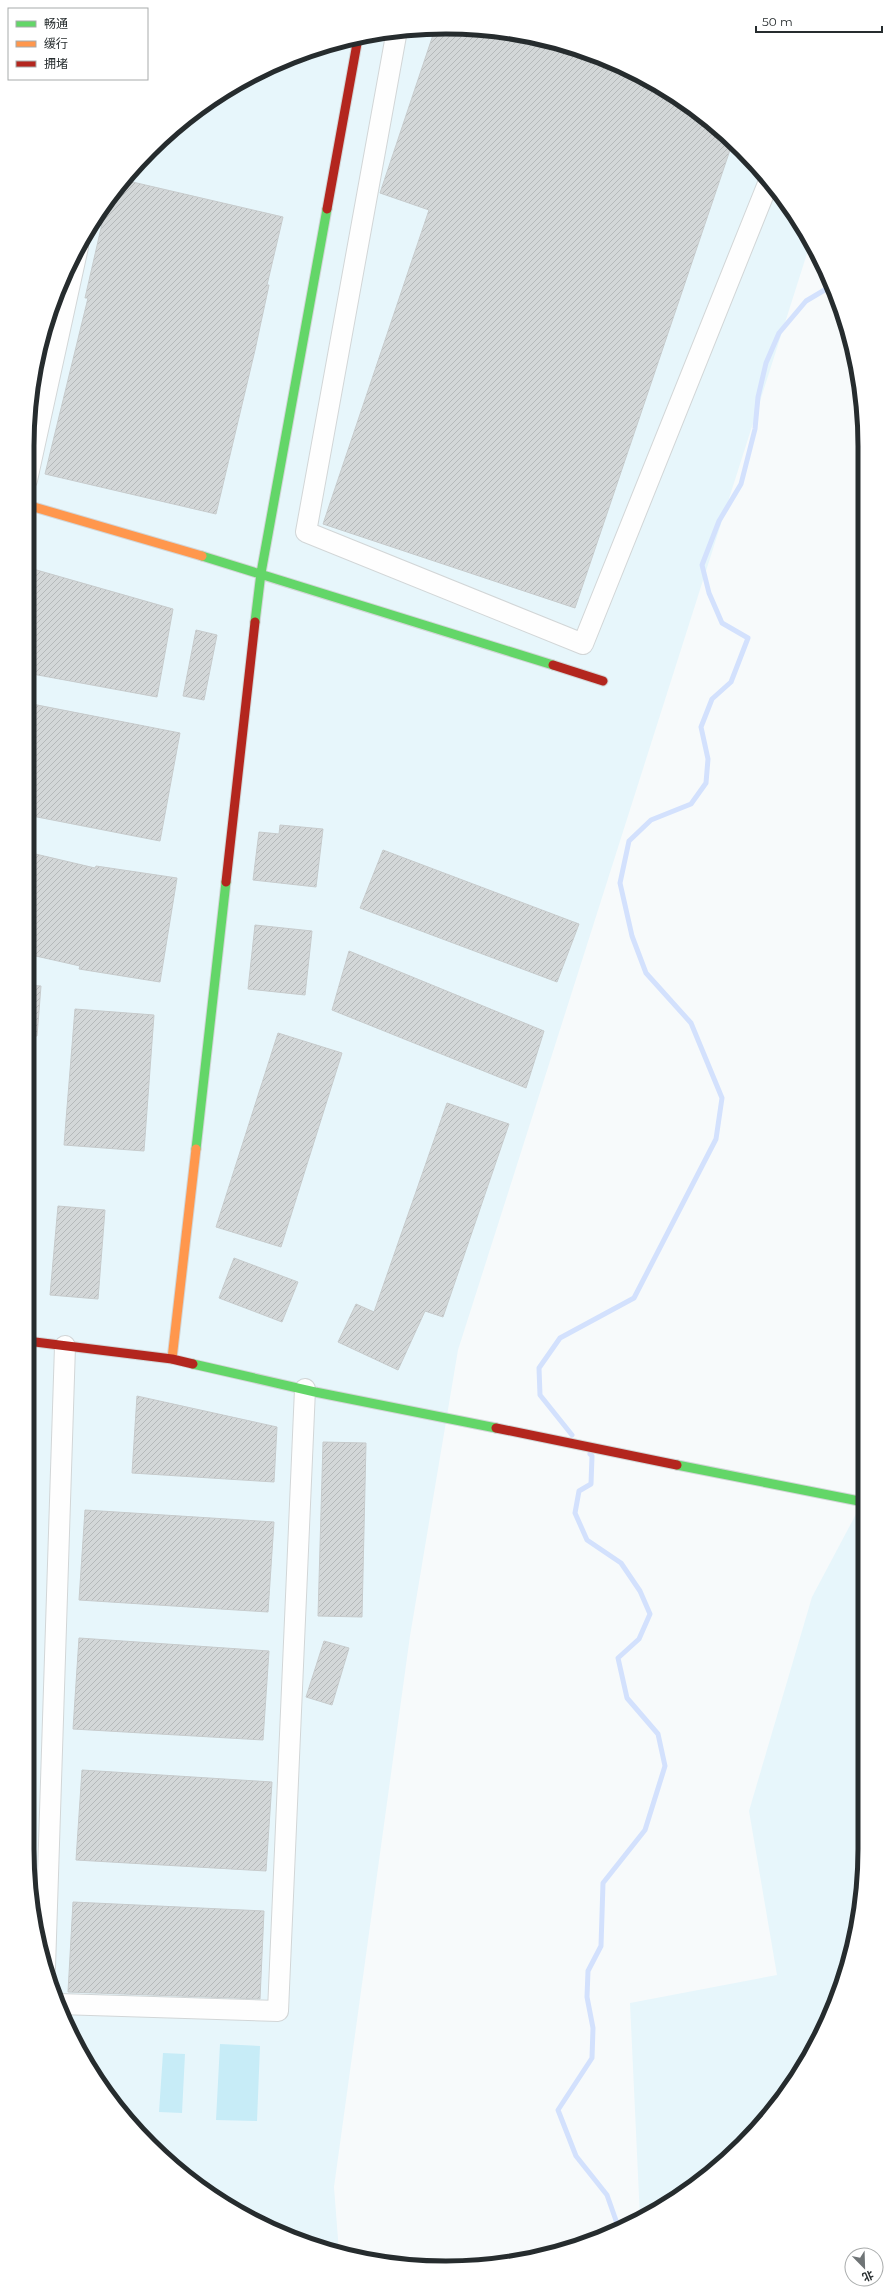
<svg xmlns="http://www.w3.org/2000/svg" width="892" height="2295" font-family="Montserrat,'Noto Sans SC',sans-serif">
<style>
.built{fill:#e7f6fb}
.grass{fill:#c7ecf7}
.lines{fill:none;stroke-linecap:round;stroke-linejoin:round}
.stream{stroke:#d3e1fd;stroke-width:5}
.building{fill:url(#building-hatch);stroke:#c7cbcc}
.street-casing{stroke:#d2d6d7;stroke-width:22}
.fast-casing{stroke:#d2d6d7;stroke-width:11}
.slow-casing{stroke:#d2d6d7;stroke-width:11}
.jam-casing{stroke:#d2d6d7;stroke-width:11}
.street{stroke:#fefefe;stroke-width:20}
.fast{stroke:#63d668;stroke-width:9}
.slow{stroke:#ff974d;stroke-width:9}
.jam{stroke:#b3261e;stroke-width:9}
.rim{fill:none;stroke:#262c2e;stroke-width:5}
</style>
<defs>
<pattern id="building-hatch" width="6" height="6" patternUnits="userSpaceOnUse"><rect width="6" height="6" fill="#d3d7d8"/><path d="M-1 1l2-2M0 6l6-6M5 7l2-2" fill="none" stroke="#b5b9ba"/></pattern>
</defs>
<rect width="100%" height="100%" fill="#f7fafb"/>
<path class="built" d="M474,28L555,41L679,97L761,170L811,241L458,1350L410,1636L334,2187L339,2252L312,2246L237,2212L191,2181L131,2125L83,2059L49,1984L35,1931L27,1849V446L41,337L70,260L114,191L170,131L237,83L312,49L392,31Z
M864,1499L865,1849L851,1958L822,2035L779,2104L742,2145L679,2198L640,2218L630,2003L777,1975L749,1811L812,1597Z"/>
<path class="grass" d="M220,2044L260,2046L257,2121L216,2120Z
M163,2053L185,2054L182,2113L159,2112Z"/>
<g class="lines">
<path class="stream" d="M572,1435L540,1395L539,1368L560,1338L634,1298L716,1139L722,1098L691,1023L646,973L632,936L620,883L629,841L651,820L691,804L706,783L708,759L701,727L712,699L731,682L748,638L722,623L709,593L702,565L719,521L741,484L755,429L758,397L766,363L779,333L806,301L833,285
M590,1454L592,1456L591,1484L579,1491L575,1513L587,1540L621,1563L640,1591L650,1614L639,1639L618,1658L627,1698L658,1734L665,1766L645,1830L603,1883L601,1946L588,1971L587,1997L593,2028L592,2058L558,2110L576,2156L607,2195L619,2229"/>
</g>
<path class="building" d="M474,28L555,41L607,59L679,97L732,144L575,608L323,524L429,210L380,193L435,29Z
M124,180L283,217L267,285H269L255,350L216,514L45,474L88,298H85L107,202Z
M33,569L173,609L157,697L27,673V595Z
M196,630L217,635L204,700L183,696Z
M27,703L180,733L160,841L27,815Z
M280,825L323,829L316,887L253,880L259,832L279,834Z
M383,850L579,924L557,982L360,908Z
M27,852L95,868L96,866L177,878L160,982L79,969L80,966L27,954Z
M255,925L312,931L305,995L248,989Z
M349,951L544,1031L526,1088L332,1010Z
M27,985L41,986L37,1036H27Z
M75,1009L154,1015L144,1151L64,1145Z
M278,1033L342,1053L281,1247L216,1227Z
M447,1103L509,1124L443,1317L425,1311L398,1370L338,1342L356,1304L374,1312Z
M58,1206L105,1210L98,1299L50,1295Z
M234,1258L298,1282L282,1322L219,1298Z
M137,1396L277,1427L274,1482L132,1473Z
M323,1442L366,1443L362,1617L318,1616Z
M85,1510L274,1522L268,1612L79,1600Z
M79,1638L269,1651L263,1740L73,1729Z
M324,1641L349,1648L332,1705L306,1697Z
M82,1770L272,1782L266,1871L76,1860Z
M73,1902L264,1911L260,1999L68,1992Z"/>
<g class="lines">
<g class="street-casing">
<path id="street" d="M397,30L306,532L583,644L769,181
M27,480L78,247
M45,1968L65,1346
M59,2004L278,2011L305,1389"/>
</g>
<g class="fast-casing">
<path id="fast" d="M202,556L553,665
M255,622L261,573L327,209
M196,1149L226,882
M193,1364L315,1392L496,1428
M677,1465L864,1502"/>
</g>
<g class="slow-casing">
<path id="slow" d="M27,505L202,556
M172,1359L196,1149"/>
</g>
<g class="jam-casing">
<path id="jam" d="M327,209L358,38
M553,665L603,681
M226,882L255,622
M27,1341L172,1359L193,1364
M496,1428L677,1465"/>
</g>
<use href="#street" class="street"/>
<use href="#fast" class="fast"/>
<use href="#slow" class="slow"/>
<use href="#jam" class="jam"/>
</g>
<path d="M0 0H892V2295H0ZM446 34H446A412 412 0 0 1 858 446V1849A412 412 0 0 1 446 2261H446A412 412 0 0 1 34 1849V446A412 412 0 0 1 446 34Z" fill="#fff" fill-rule="evenodd"/>
<path class="rim" d="M446 34H446A412 412 0 0 1 858 446V1849A412 412 0 0 1 446 2261H446A412 412 0 0 1 34 1849V446A412 412 0 0 1 446 34Z"/>
<rect x="8" y="8" width="140" height="72" fill="#ffffff" stroke="#a8abab"/>
<rect x="16" y="21" width="20" height="6" fill="#63d668" stroke="#a8abab"/>
<text x="44" y="28" font-size="12" fill="#262c2e">畅通</text>
<rect x="16" y="41" width="20" height="6" fill="#ff974d" stroke="#a8abab"/>
<text x="44" y="48" font-size="12" fill="#262c2e">缓行</text>
<rect x="16" y="61" width="20" height="6" fill="#b3261e" stroke="#a8abab"/>
<text x="44" y="68" font-size="12" fill="#262c2e">拥堵</text>
<g transform="translate(864 2267) rotate(157)"><circle r="19" fill="#ffffff" stroke="#a8abab"/>
<path d="M0-3L7 15L0 10L-7 15Z" fill="#6f7476"/>
<text y="-6" font-size="11" font-weight="bold" text-anchor="middle" fill="#262c2e">北</text>
</g>
<path d="M756 26v6h126v-6" fill="none" stroke="#262c2e" stroke-width="2"/>
<text x="762" y="26" font-size="12" fill="#262c2e" stroke="#ffffff" stroke-width="3" paint-order="stroke">50 m</text>
</svg>
